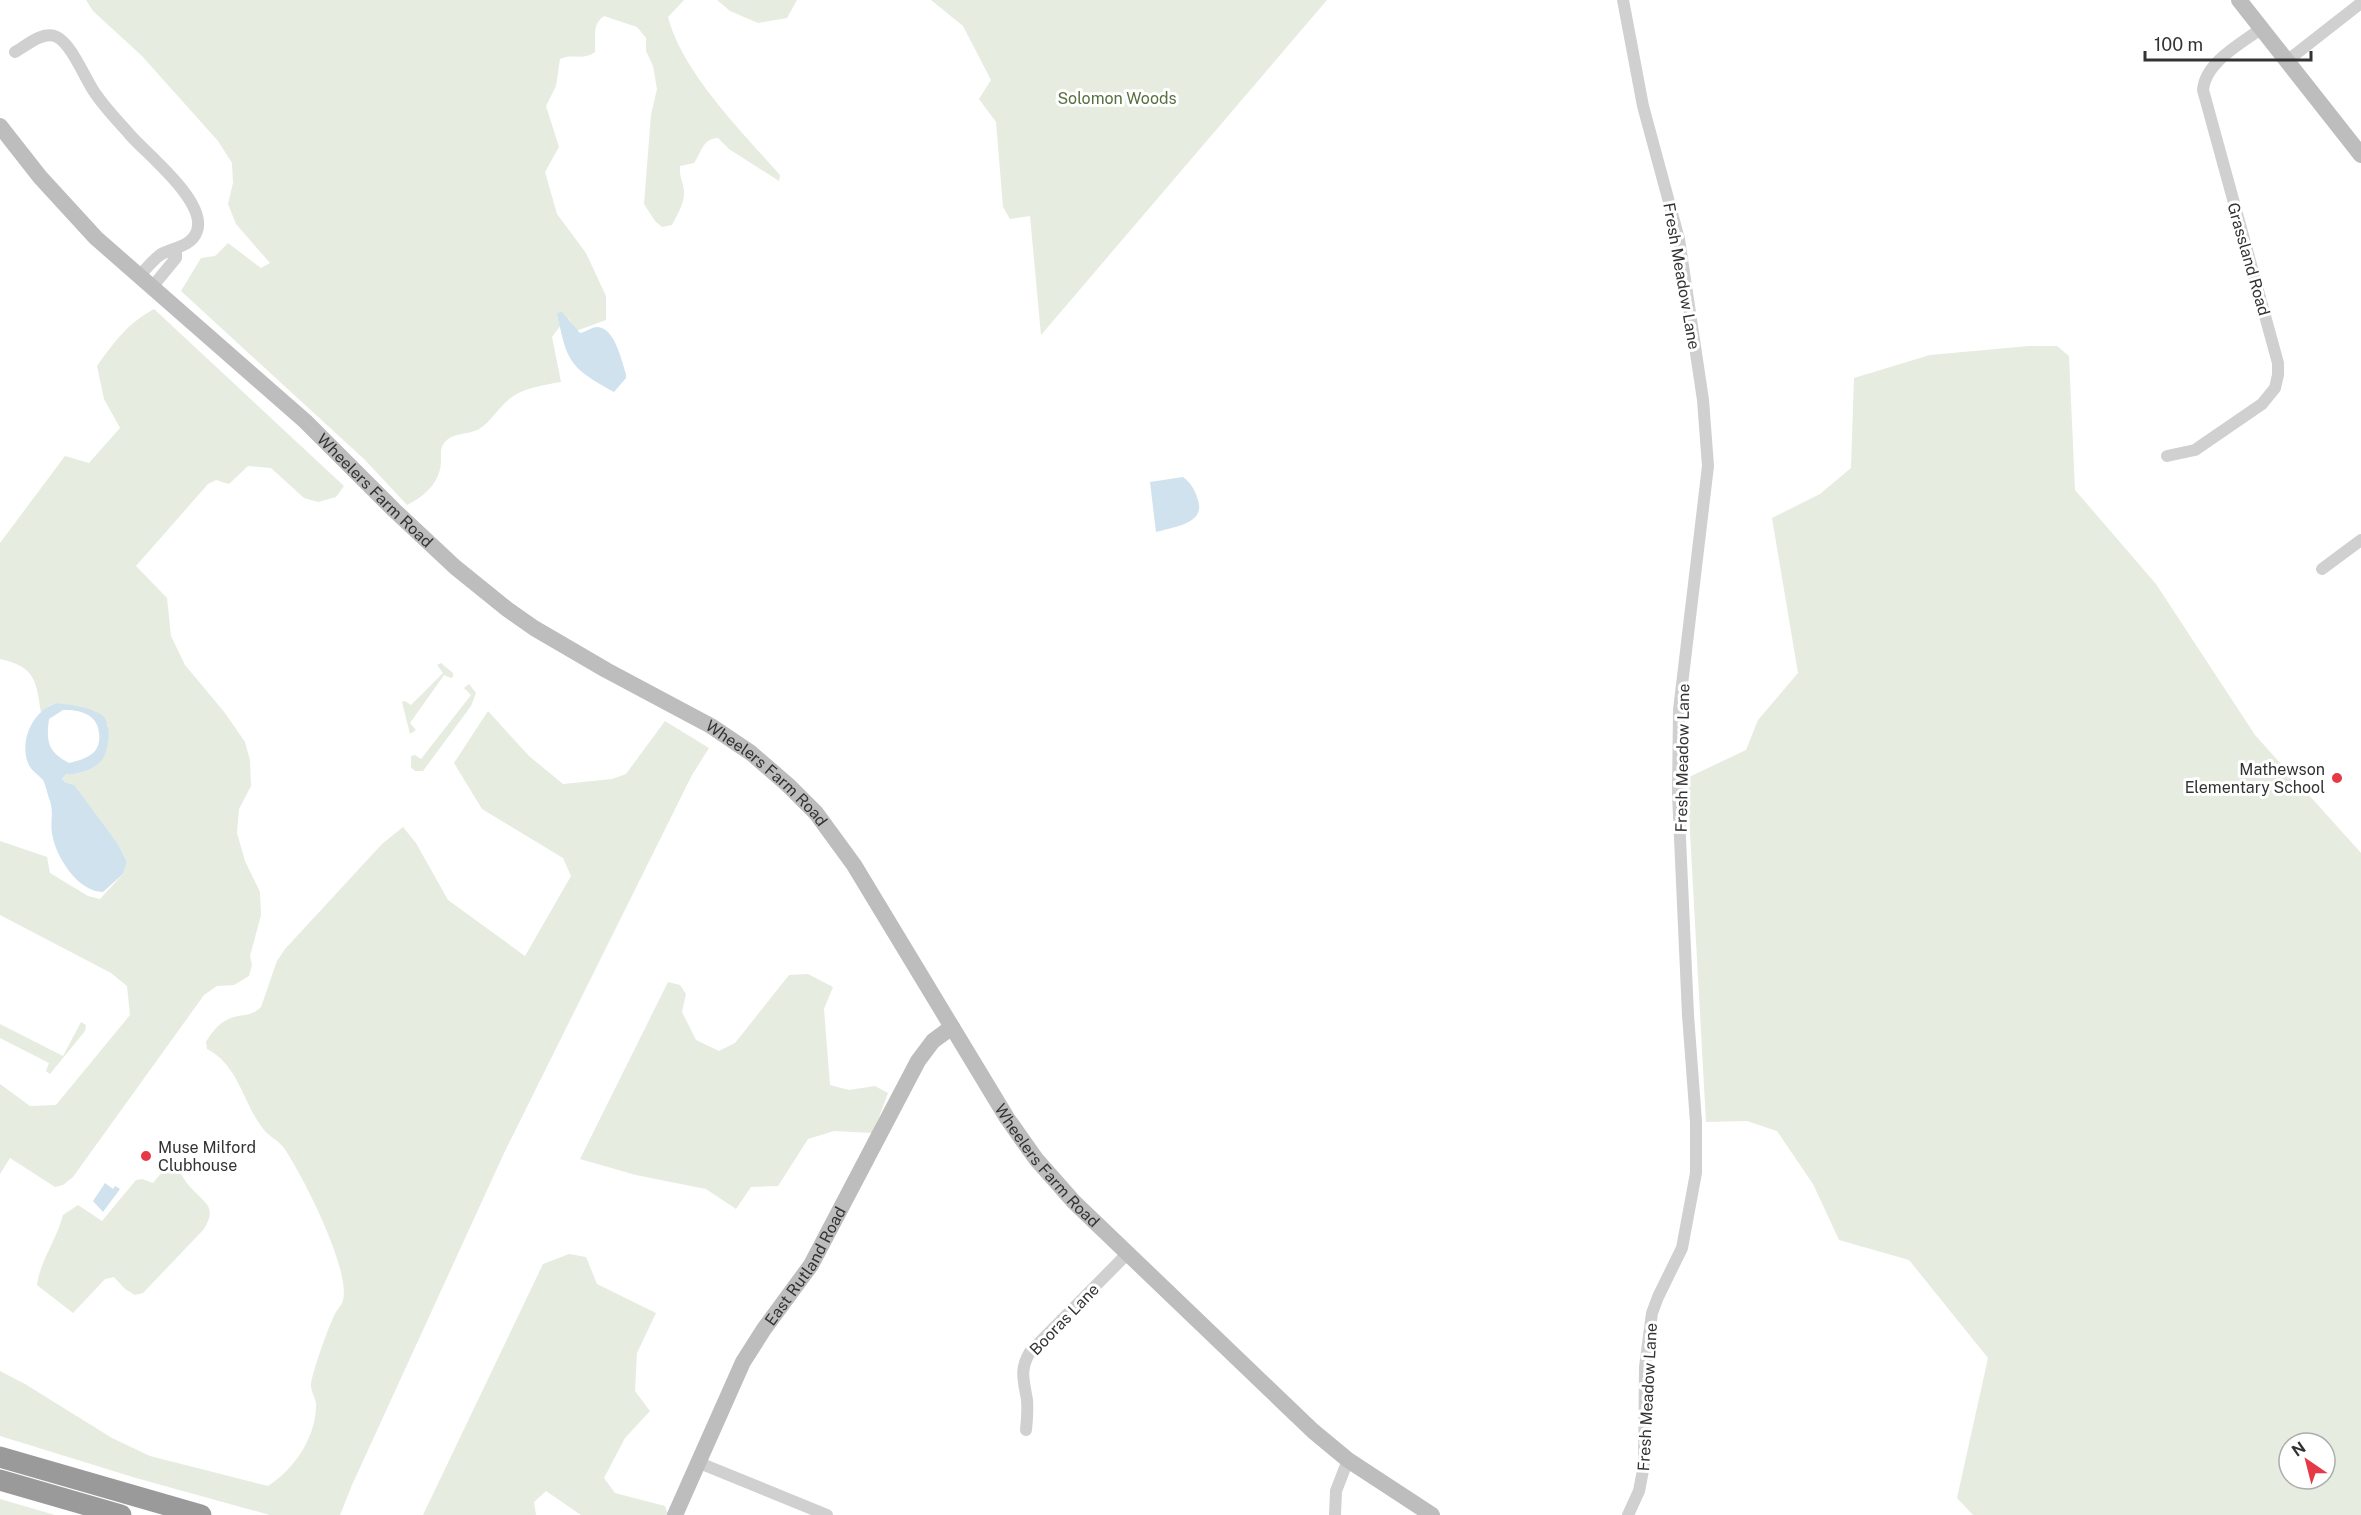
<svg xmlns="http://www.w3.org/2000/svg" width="2361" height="1515" font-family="'Public Sans',sans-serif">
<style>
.green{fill:#e6ecdf;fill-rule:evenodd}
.water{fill:#cfe2ee;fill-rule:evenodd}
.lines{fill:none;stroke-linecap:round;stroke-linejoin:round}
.street{stroke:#d0d0d0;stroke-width:12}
.secondary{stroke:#bdbdbd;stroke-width:16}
.highway{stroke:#9a9a9a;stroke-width:21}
.poi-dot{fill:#e63946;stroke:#fff;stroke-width:2}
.labels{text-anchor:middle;stroke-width:6;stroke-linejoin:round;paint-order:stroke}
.park-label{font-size:16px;fill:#56703f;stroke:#fff}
.street-label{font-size:16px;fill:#333;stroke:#fff}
.poi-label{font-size:16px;fill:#333;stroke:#fff;text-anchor:end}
</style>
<rect width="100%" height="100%" fill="#fff"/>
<path class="green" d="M86,0H684L668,17C682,72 742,132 780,175L779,181L729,149L718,138C702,139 702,152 694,163L680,166C679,176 683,182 684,191C685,203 677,215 672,225L662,227L655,221L644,204L651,115L657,89L653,66L646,51V38L637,27L604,16C591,25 596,39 595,52C583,61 572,53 560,59L556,86L546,106L559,147L545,172L557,214L586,253L606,296V320L576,331L569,319L559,321L561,325L552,337L561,382C544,385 527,387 512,397C500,405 492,421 479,429C469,435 454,432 445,442C440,447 441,454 441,460C441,482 425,496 407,505L365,460L181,291L201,258L215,256L228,243L261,268L270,263L236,224L228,204L233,183L232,163L218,141L142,56L93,11Z
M717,0H797L787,18L758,23L730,11Z
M931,0H1327L1041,335L1030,216L1010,219L1003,207L996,122L979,99L991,80L963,26Z
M154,309L344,486L336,497L318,502L304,498L271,468L248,466L229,484L216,480L208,484L136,566L167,598L171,636L185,665L225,713L245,742L250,760L251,786L239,809L237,833L245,861L260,892L261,915L250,956L252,965L249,976L234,985L217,986L204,995L73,1177L63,1185L55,1187L10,1158L0,1174V1084L30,1106L56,1105L130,1015L127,986L111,973L0,915V841L47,857L50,873L88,896L100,899L123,874L127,862L118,844L72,784L65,782L62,779L66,774C99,775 107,754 108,725L95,711L57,703L50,705L41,713C36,681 36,667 0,659V543L65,456L89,463L120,428L104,399L97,366C114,342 128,323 154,309Z
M2029,346H2057L2069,356L2075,490L2156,584L2255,735L2361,853V1515H1973L1957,1498L1988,1358L1909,1260L1839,1240L1813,1184L1777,1131L1747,1121L1706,1122L1687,778L1746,750L1758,720L1798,673L1772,518L1820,494L1851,468L1854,378L1930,355ZM2289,1443H2325V1479H2289Z
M441,663L453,673V677L451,678L444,675L410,723L416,730L410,734L402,702L405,701L411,705L443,673L437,665Z
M469,684L476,693L471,706L423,771H415L411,767V756L415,755L421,759L471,695L464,688Z
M488,711L529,756L563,784L612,779L626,774L665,721L709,748L692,775L505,1151L352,1485L340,1515H270L136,1478L0,1436V1371L25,1384L112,1438L150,1456L268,1486C294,1469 315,1439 316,1407C317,1400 311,1393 311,1385C311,1376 329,1325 334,1316C336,1311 342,1305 343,1300C351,1270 302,1174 284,1148C279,1141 270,1137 264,1130C243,1104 239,1065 207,1049L206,1042C212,1031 222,1020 234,1017C245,1014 252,1016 261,1007L277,961L285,949L382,844L403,827L416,843L448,900L525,956L571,876L563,858L482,809L454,763Z
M808,974L833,987L824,1009L830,1085L849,1090L875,1086L888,1093L873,1133L834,1131L808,1139L778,1186L751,1187L736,1209L706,1189L636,1175L580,1159L668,982L680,985L686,994L682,1012L696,1040L719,1051L735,1043L789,975Z
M81,1022L86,1025L85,1031L50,1074L46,1071L49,1063L0,1038V1024L63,1056Z
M172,1160H174C179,1170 184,1181 192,1189C206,1204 217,1207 204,1229L143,1293L135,1295L125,1289L114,1277L105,1279L73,1313L37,1285C40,1261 57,1239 63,1215L78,1205L102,1221L136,1180L142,1179L153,1183Z
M569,1254L586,1257L597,1284L656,1313L637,1353L635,1391L650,1411L625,1438L604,1478L615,1493L665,1506L668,1515H581L546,1491L534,1502L536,1515H423L543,1264Z
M0,1499L55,1515H0Z"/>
<path class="water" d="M562,312L580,333C586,332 591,327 598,327C615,329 621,359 626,374V378L614,392C569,367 567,362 557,313Z
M1183,477C1191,483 1195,490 1198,500C1206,524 1173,527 1156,532L1150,482Z
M57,703C70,705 93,707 103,716C112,725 109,752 101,761C93,770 78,775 66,774L62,779L65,782L74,785L118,844L127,862L123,874L103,892C78,892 55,856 52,833C50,822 54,813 50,801C48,796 45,783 43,780C38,774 31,771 28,763C19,740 34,709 57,703ZM63,710C80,709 98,715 99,733C100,739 99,746 95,751C89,758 77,761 69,763C48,752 46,742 49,719Z
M105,1183L113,1189L115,1186L120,1189L103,1212L93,1201Z"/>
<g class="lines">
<path class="street" d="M1623,0L1643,106L1679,239L1703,400L1708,466L1679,710L1678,794L1688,1015L1696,1122V1173L1682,1248L1658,1297L1652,1313L1645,1367L1644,1465L1639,1491L1628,1515
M15,52C26,46 43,30 57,37C71,44 84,76 93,90C103,106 118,121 131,136C149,156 207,202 197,231C191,248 170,248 160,255C152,261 146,269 140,275
M2288,60L2361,3
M153,286L176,258V250
M2167,456L2195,450L2262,404L2275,388L2278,375V363L2203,90C2205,62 2242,43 2262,28
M2322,569L2361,540
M1026,1430C1027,1420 1028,1410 1027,1400C1024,1381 1019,1370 1030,1352L1128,1253
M697,1462L827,1515
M1335,1515L1336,1491L1348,1460"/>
<g class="secondary">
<path d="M2239,0L2361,155"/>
<path id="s1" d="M0,126L40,177L96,238L305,421L394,510L455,567L507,609L534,628L606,670L711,726L751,753L788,785L816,813L854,865L1007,1118L1036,1159L1074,1202L1313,1431L1348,1460L1432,1515"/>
<path id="s2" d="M675,1515L743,1362L764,1329L811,1265L918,1061L933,1041L952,1027"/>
</g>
<path class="highway" d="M0,1457L201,1515
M0,1480L121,1515"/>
</g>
<g class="poi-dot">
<circle cx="2337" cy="778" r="6"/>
<circle cx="146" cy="1156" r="6"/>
</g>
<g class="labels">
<g class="park-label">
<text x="1117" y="104">Solomon Woods</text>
</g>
<g class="street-label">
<text transform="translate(2249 259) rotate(74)" y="6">Grassland Road</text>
<text transform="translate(1682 276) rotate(80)" y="6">Fresh Meadow Lane</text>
<text dy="6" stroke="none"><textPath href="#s1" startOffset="524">Wheelers Farm Road</textPath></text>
<text transform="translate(1682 758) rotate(-89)" y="6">Fresh Meadow Lane</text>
<text dy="6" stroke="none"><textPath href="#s1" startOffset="1010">Wheelers Farm Road</textPath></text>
<text dy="6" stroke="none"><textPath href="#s1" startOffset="1496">Wheelers Farm Road</textPath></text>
<text dy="6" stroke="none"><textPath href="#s2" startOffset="282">East Rutland Road</textPath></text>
<text transform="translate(1064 1319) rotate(-46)" y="6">Booras Lane</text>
<text transform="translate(1647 1397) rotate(-87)" y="6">Fresh Meadow Lane</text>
</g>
<g class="poi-label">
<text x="2325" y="775">Mathewson<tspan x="2325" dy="18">Elementary School</tspan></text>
<text x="158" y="1153" text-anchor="start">Muse Milford<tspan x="158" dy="18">Clubhouse</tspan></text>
</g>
</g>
<g transform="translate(2307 1461) rotate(325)"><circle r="28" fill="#ffffff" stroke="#adadad" stroke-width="1.5"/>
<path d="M0-4.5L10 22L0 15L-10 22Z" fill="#e63946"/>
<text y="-9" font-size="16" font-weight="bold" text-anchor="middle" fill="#333333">N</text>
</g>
<path d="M2145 51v9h166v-9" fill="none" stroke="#333333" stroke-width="3"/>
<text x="2154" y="51" font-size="18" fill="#333333" stroke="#ffffff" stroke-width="4.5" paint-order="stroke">100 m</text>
</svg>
